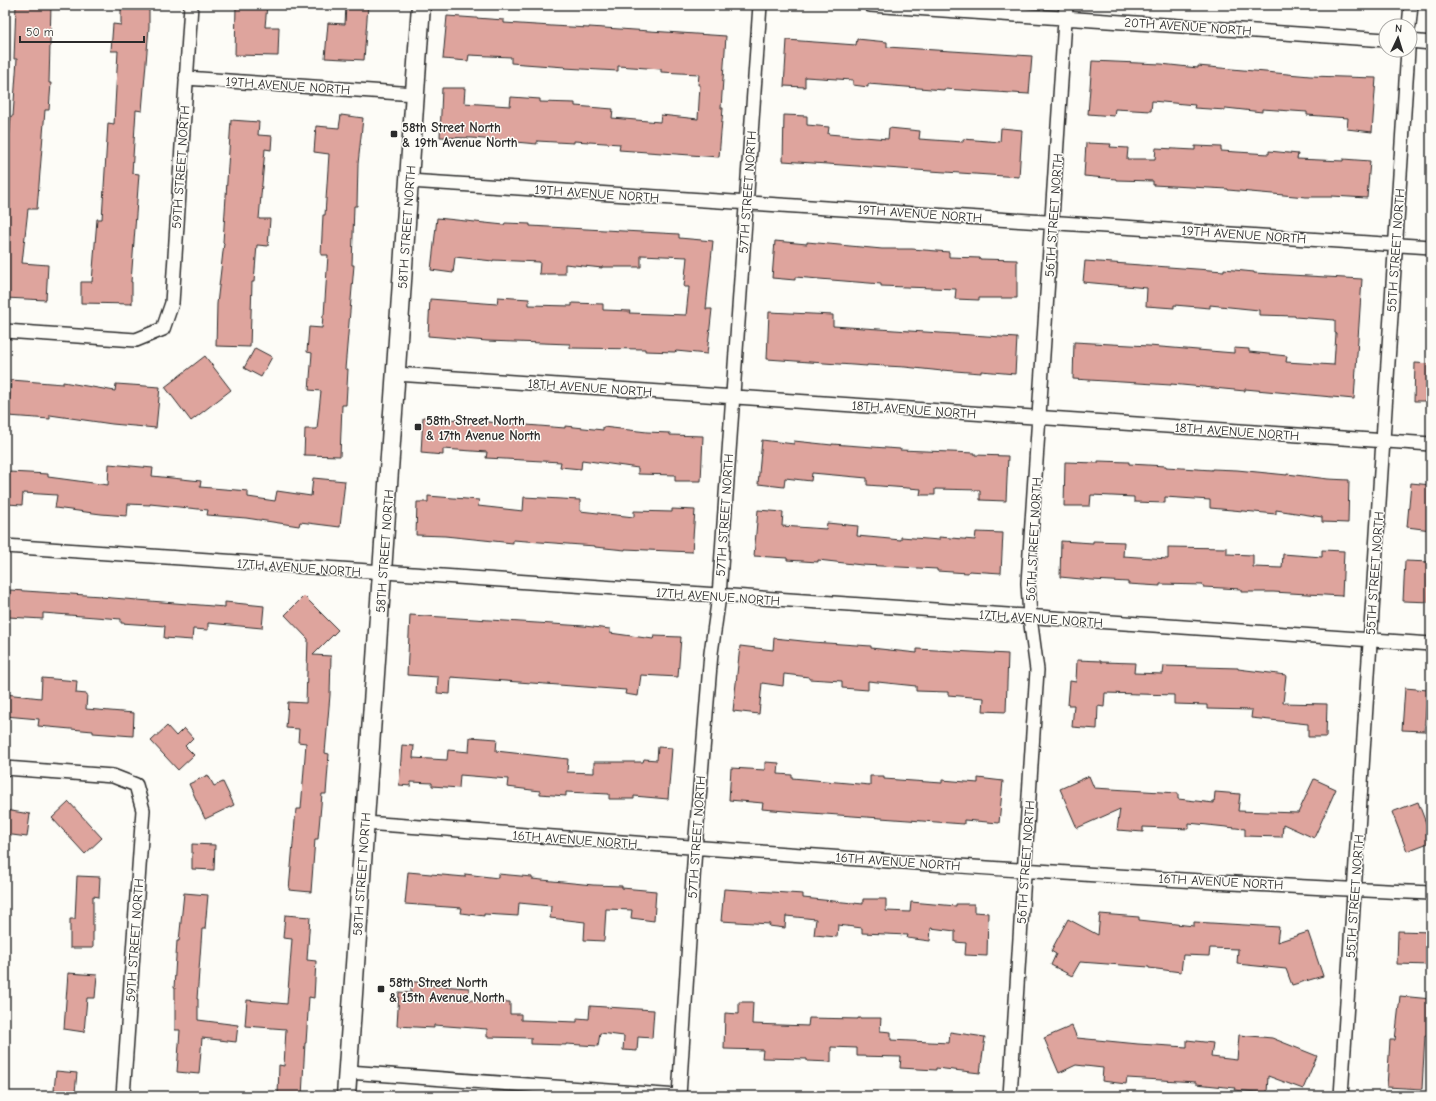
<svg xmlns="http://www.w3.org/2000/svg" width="1436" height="1101" font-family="'Comic Neue',sans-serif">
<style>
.building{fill:#dea49d;stroke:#2b2b2b}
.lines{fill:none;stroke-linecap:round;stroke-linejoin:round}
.street-casing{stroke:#2b2b2b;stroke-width:16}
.secondary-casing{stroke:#2b2b2b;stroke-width:21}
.street{stroke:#fdfcf7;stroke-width:13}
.secondary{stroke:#fdfcf7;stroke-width:18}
.poi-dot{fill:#2b2b2b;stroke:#fdfcf7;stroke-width:1.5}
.labels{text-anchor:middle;stroke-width:3;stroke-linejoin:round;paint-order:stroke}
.street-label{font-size:13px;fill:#2b2b2b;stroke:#fdfcf7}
.poi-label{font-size:13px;font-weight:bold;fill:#2b2b2b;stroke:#fdfcf7;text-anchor:start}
</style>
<rect width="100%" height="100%" fill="#fdfcf7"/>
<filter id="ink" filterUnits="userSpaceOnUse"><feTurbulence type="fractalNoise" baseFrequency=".025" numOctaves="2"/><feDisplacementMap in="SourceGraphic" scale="8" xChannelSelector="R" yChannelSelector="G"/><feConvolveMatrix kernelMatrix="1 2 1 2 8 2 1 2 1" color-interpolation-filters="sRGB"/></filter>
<g filter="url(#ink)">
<path class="building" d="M16,5H51L49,83H51L49,110H45L37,209H28L22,263L48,265L46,300L5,298V190L11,116H13L17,59H14Z
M121,5H149V27L142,111L136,110L132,173L139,174L131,282H132V304L81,303V282H92L97,219H102L108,123L114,124L118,51H111L113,24L121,25Z
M236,5H267L265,27H279L278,56L235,55Z
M346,5H368L364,60L325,58L328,23L345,24Z
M447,16L504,20V23L552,26L589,28V27L726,36L721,108H723L719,157L619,150L620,144L574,141V143L537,141V144L472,138L440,137L442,88H465L464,103L510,106L511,97L540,99V102L575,103V106L613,109L612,118L660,122L661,115L698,119L700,85H698L699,74L661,72V69L618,66V71L564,68L565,67L511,63V57L469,55L468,61L443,59Z
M857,39L887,42V47L1032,56L1029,94L944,89V90L868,84V87L853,85V80L805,77V87L784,86L787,40L856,45Z
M1092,61L1161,64L1198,68V66L1310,76L1376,78L1372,132L1347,129L1348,118L1307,115V112L1262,109V112L1226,108V110L1194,108L1195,105L1152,101L1151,111L1115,109L1114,116L1088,114Z
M341,115L363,118L358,164L357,206H354L352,265H354L345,369H348L346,405H342L340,456L304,455L305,429H317L321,391L309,390L312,353L307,352L309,327L322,328L323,315H324L328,255H321L323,215H325L329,154L314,152L316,126L339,128Z
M784,115L807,116V125L829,127L828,134L888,139L889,128L920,131L919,139L963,142V139L1000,142L1001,128L1022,130L1019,177L783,161Z
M231,120L259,122L258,135L272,136L271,150L265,149L259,219H270L268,246L257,245L254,282H252L250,347L216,346L217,304L224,243L223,242Z
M1086,143L1111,144L1110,147L1128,148L1127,159H1155L1156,148L1195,150V146L1221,147V151L1269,154V151L1298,154L1297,159L1343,161V159L1370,161L1367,198L1332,196V197H1306L1228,190V189L1153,185V181L1116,180V179L1084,176Z
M437,218L504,225L505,223L530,224V226L679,234V238L713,241L706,309H712L707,354L676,351L675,352L645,351V349L570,348V344L487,341L428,336L430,299L497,304L498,297L529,299V305L572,306V303L603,304V310L630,311L629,313L686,315L689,287H684L687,257L641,255V267H602V268L565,264V274H539L540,262L493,260V261L455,257L453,273L431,270Z
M775,241L807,244V242L882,249H912L949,252V257L980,258V259L1017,260V298H979V300L955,299L956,289L881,286V284L795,277V280L772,278Z
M1085,261L1224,271V269L1254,272V273L1362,279L1354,399L1245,389V391L1171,384V385L1073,379L1074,342L1149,346L1234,353V348L1249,349V352L1287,356L1286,362L1334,365L1336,333H1335V320L1295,317V316L1259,315V310L1210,305V308L1174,305V308L1146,306L1147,288L1083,282Z
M769,312L833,315V326L1017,338L1015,374L981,371V373L942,370V371L905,367L867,365V366L767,359Z
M255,348L272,357L261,377L244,368Z
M205,356L231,390L191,421L165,387Z
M1415,363L1431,364V401H1414Z
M11,380L63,384V382L115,391L116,384L160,387L156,428L112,424L50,415V419L8,416Z
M423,417L565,428V426L603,430V427L647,432L670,433V435L703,436L701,481H675V475L638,474V468L582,460L581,469L560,467L561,462L486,458L487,452L443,449V455L421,453Z
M762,440L794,444V441L832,445V444L900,449V450L975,453V455L1008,456L1006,501L980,500V490L935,489V495H920L921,489L867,485V478L812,473L811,481L785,478L784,487L758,484Z
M1098,461L1129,462V464L1166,466V467L1212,470V469L1237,470L1287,475V474L1328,479L1349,480L1348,523L1322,522V517L1276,510V514L1210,508V500L1165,497V503L1134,502V497L1091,495L1090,506H1064L1065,462L1098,463Z
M109,464L153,468L152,476L201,481L200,487L248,491V497L275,501L277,491L311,496L313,478L345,481L340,527L300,522L299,526L246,518L207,515L208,510L150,504V505L128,504L127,516L101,514L55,508L57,495L23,493L22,505L7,504L9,472L48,474V477L108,485Z
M1411,483L1431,485V530L1407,527Z
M428,496L479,500L478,506L523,511L524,497L580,500V511L634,517V511L672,512V509L695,510L692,552L625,549V550L595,547V546L513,540V543L445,536L416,535L417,502H428Z
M758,510L783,512L782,526L826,529L827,523L858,526L857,536L901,540V537L939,540V537L975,540L976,532L1003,533L1001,573L969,571L968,573L937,571V569L862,565L818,560V562L787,560V558L754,556Z
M1061,541L1093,543V541L1124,542L1123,556L1168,559V547L1227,548V554L1253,555V567L1282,568L1283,554L1322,557V550L1344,551L1342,596L1273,592H1241V589L1203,587V585L1160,584V586L1128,584V582L1092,580L1060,577Z
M1405,561L1431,562V602L1403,601Z
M10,590L101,596L100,597L225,607V602L264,606L262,628L208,623V630L193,629L192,640L164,638L165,626L121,623V619L43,613V619L8,617Z
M304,596L338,630L313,655L331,656L330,695L325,753L329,754L326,794H322L318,839H315L311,892L289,890L296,809H301L306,743L298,742L299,729L286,728L288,702L306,703L308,639L285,615Z
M410,615L584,626L610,629V633L653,639L654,636L681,637L678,677L641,675L638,696L625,694L626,690L451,677L450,694L437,693L438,677L407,675Z
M774,638L812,642L871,646V648L917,653V649L1008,654L1006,712L983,711L984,698L948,695V692L916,691V686L868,681V690L842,688V681L809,679V677L784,674L783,686L762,683L759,714L733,711L740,646L773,650Z
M1077,660L1101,661V662L1135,663L1134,673L1163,674L1164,666L1238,668V669L1286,675L1283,703L1327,704L1326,737H1308V724L1251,718L1252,710L1207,709V705L1174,704V695L1105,693L1104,707L1098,706L1097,729L1072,727L1074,705H1068L1070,681L1076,682Z
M42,678L77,681L76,693L87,694L86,709L134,713L133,736L93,733V731L38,726L39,719L5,716V694L41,698Z
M1405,688L1428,690L1424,731L1402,730Z
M167,726L176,736L184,728L193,738L185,746L194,755L178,770L151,741Z
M470,737L497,739L496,751L568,759L567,772L594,773V762H643L644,759L657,760L658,747L672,748L668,799L634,796V799H609V794L566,792V796L540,794V791L507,787L508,779L460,775L459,788L432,786V783L411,782V786L399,785L402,745L414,746L413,758L447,760L448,750L469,752Z
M765,762L779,763L778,774L792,775V778L870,785V776H884V779L942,783V780L978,783V778L1003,781L999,823L964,820V824L797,812L762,809L763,803L729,800L731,768L765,770Z
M208,775L214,786L223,782L234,805L205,819L189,784Z
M1089,776L1094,788L1178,793V799L1214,803L1215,792L1240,794L1238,811L1298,813L1314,779L1336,789L1314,838L1283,824L1282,837L1245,836V829L1189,823V829L1143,827V832L1117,830L1120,809L1077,828L1060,789Z
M69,802L102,838L85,854L52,818Z
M1418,802L1431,836V842L1407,851L1392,812Z
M5,810L30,814L27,837L5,834Z
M192,844L215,845L214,870L192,869Z
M408,872L465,877V874L498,878V874L532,877V879L593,885L622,886V888L656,891L654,921L631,918L632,910L606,909L604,941L584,940L585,922L550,918L551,906L519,903L518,916L484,914V916L461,913L462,908L405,904Z
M77,876L100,877L99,897L93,896V948H70V919H75Z
M724,889L803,894V898L863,904V899H886V911L910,912L911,902L956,906V904H974V912L988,913L987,956L965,955L966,943L955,942V931L931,928L930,941L907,938L908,935L862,933V928L838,925L837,937L814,935L816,919L786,916L785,928L769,926L770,924L721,921Z
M184,893L208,895L205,929H202L197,999H198V1020L238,1025L236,1042L202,1038L199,1074L177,1072L180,1030H175V988H174L177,941H179Z
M1100,914L1139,917V920L1194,926V922L1279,927L1277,942L1308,932L1323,976L1292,985L1286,969L1237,964L1238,949L1210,948L1209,956L1183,955L1181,972L1149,968V967L1080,962L1072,976L1051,965L1056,954L1051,951L1068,919L1098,935Z
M285,915L310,917L307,960L316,961L314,998L309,997L306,1043H305L302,1096L278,1095L279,1065L284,1066L286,1029L245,1026L247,1000L287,1004L292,939L283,938Z
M1398,931L1431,932L1430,965L1397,964Z
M68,973L97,975L95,998H87L84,1032L64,1029Z
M411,982H424V985L469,988L468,1000L510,1002V1014H521V1020L577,1022V1018L589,1019L590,1006L654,1010L652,1038L638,1037L637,1051L623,1050L624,1036L600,1033L598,1046L566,1044V1045L531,1044V1038L487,1037V1029L434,1025V1028L397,1026L399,992L411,993Z
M1400,996L1431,999V1036L1425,1035L1422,1089L1387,1087L1390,1040H1395Z
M739,1002H753L752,1024L808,1026L809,1018L858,1019V1018H881L880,1031L891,1032V1040L949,1043L950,1032L985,1037L980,1073L936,1068V1070L900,1068L901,1057L857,1056V1048L831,1047V1062L807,1061V1059L762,1058L763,1050L724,1049L725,1013L739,1014Z
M1072,1026L1077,1038L1138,1044L1187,1047V1040L1213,1043L1211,1057L1237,1060L1239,1035L1272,1038L1317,1056L1303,1089L1268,1076L1267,1093L1234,1090L1235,1088L1196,1084V1082L1127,1078L1126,1084L1102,1081L1103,1068L1076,1065L1059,1073L1044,1038Z
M56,1071L77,1073L75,1092L54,1090Z"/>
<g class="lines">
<g class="street-casing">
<path id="street" d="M870,5L1386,40
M1409,26L1411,5
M1410,41L1431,43
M186,78L415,94
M409,181L1431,247
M5,331L136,340L163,329L172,303L191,5
M396,374L1431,444
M5,546L1431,644
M5,768L113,776L136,785L143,810L123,1096
M365,823C720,849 1075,877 1431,893
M348,1072L678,1096
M679,1096L695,848L711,653L719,596L760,5
M1010,1096L1037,670L1030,617L1028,583L1066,5
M1341,1096L1408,50"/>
</g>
<g class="secondary-casing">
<path id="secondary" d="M346,1096L421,5"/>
</g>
<use href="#street" class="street"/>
<use href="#secondary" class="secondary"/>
</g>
</g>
<g class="poi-dot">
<rect x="390" y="130" width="8" height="8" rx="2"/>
<rect x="414" y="423" width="8" height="8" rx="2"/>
<rect x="377" y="985" width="8" height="8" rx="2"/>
</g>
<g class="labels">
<g class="street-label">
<text transform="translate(1188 26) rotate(4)" y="5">20TH AVENUE NORTH</text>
<text transform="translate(288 85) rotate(4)" y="5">19TH AVENUE NORTH</text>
<text transform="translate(180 167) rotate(-86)" y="5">59TH STREET NORTH</text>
<text transform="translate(747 192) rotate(-86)" y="5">57TH STREET NORTH</text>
<text transform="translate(597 193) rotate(4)" y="5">19TH AVENUE NORTH</text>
<text transform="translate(920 213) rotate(4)" y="5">19TH AVENUE NORTH</text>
<text transform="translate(1053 215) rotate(-86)" y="5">56TH STREET NORTH</text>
<text transform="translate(406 227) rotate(-86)" y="5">58TH STREET NORTH</text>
<text transform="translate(1244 234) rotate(4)" y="5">19TH AVENUE NORTH</text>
<text transform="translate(1395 250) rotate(-86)" y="5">55TH STREET NORTH</text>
<text transform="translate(590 387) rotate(4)" y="5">18TH AVENUE NORTH</text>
<text transform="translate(914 409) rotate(4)" y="5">18TH AVENUE NORTH</text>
<text transform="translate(1237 431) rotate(4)" y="5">18TH AVENUE NORTH</text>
<text transform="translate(724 515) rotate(-86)" y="5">57TH STREET NORTH</text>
<text transform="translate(1033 539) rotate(-87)" y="5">56TH STREET NORTH</text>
<text transform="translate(384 551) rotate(-86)" y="5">58TH STREET NORTH</text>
<text transform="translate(299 567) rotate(4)" y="5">17TH AVENUE NORTH</text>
<text transform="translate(1374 573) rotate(-86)" y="5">55TH STREET NORTH</text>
<text transform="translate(718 596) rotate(4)" y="5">17TH AVENUE NORTH</text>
<text transform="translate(1041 618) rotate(4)" y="5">17TH AVENUE NORTH</text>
<text transform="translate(696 837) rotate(-86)" y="5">57TH STREET NORTH</text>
<text transform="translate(575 839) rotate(4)" y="5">16TH AVENUE NORTH</text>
<text transform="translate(898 861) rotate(4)" y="5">16TH AVENUE NORTH</text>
<text transform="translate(1025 862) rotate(-86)" y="5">56TH STREET NORTH</text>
<text transform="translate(361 874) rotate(-86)" y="5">58TH STREET NORTH</text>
<text transform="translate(1221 881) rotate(3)" y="5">16TH AVENUE NORTH</text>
<text transform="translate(1354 896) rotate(-86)" y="5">55TH STREET NORTH</text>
<text transform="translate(134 940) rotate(-86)" y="5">59TH STREET NORTH</text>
</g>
<g class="poi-label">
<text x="402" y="132">58th Street North<tspan x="402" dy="15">&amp; 19th Avenue North</tspan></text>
<text x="426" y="425">58th Street North<tspan x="426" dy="15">&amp; 17th Avenue North</tspan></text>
<text x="389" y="987">58th Street North<tspan x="389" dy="15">&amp; 15th Avenue North</tspan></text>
</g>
</g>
<rect width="1436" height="1101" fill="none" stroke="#fdfcf7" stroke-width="20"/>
<rect x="10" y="10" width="1416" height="1081" fill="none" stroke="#2b2b2b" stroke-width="1.5" filter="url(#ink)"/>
<g transform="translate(1398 38) rotate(4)"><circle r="19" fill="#fdfcf7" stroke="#a9a8a5"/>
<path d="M0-3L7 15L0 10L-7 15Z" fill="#2b2b2b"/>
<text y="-6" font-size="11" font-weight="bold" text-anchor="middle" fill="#2b2b2b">N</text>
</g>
<path d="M20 36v6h124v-6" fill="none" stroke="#2b2b2b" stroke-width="2"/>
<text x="26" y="36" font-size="12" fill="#2b2b2b" stroke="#fdfcf7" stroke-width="3" paint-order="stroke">50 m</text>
</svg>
